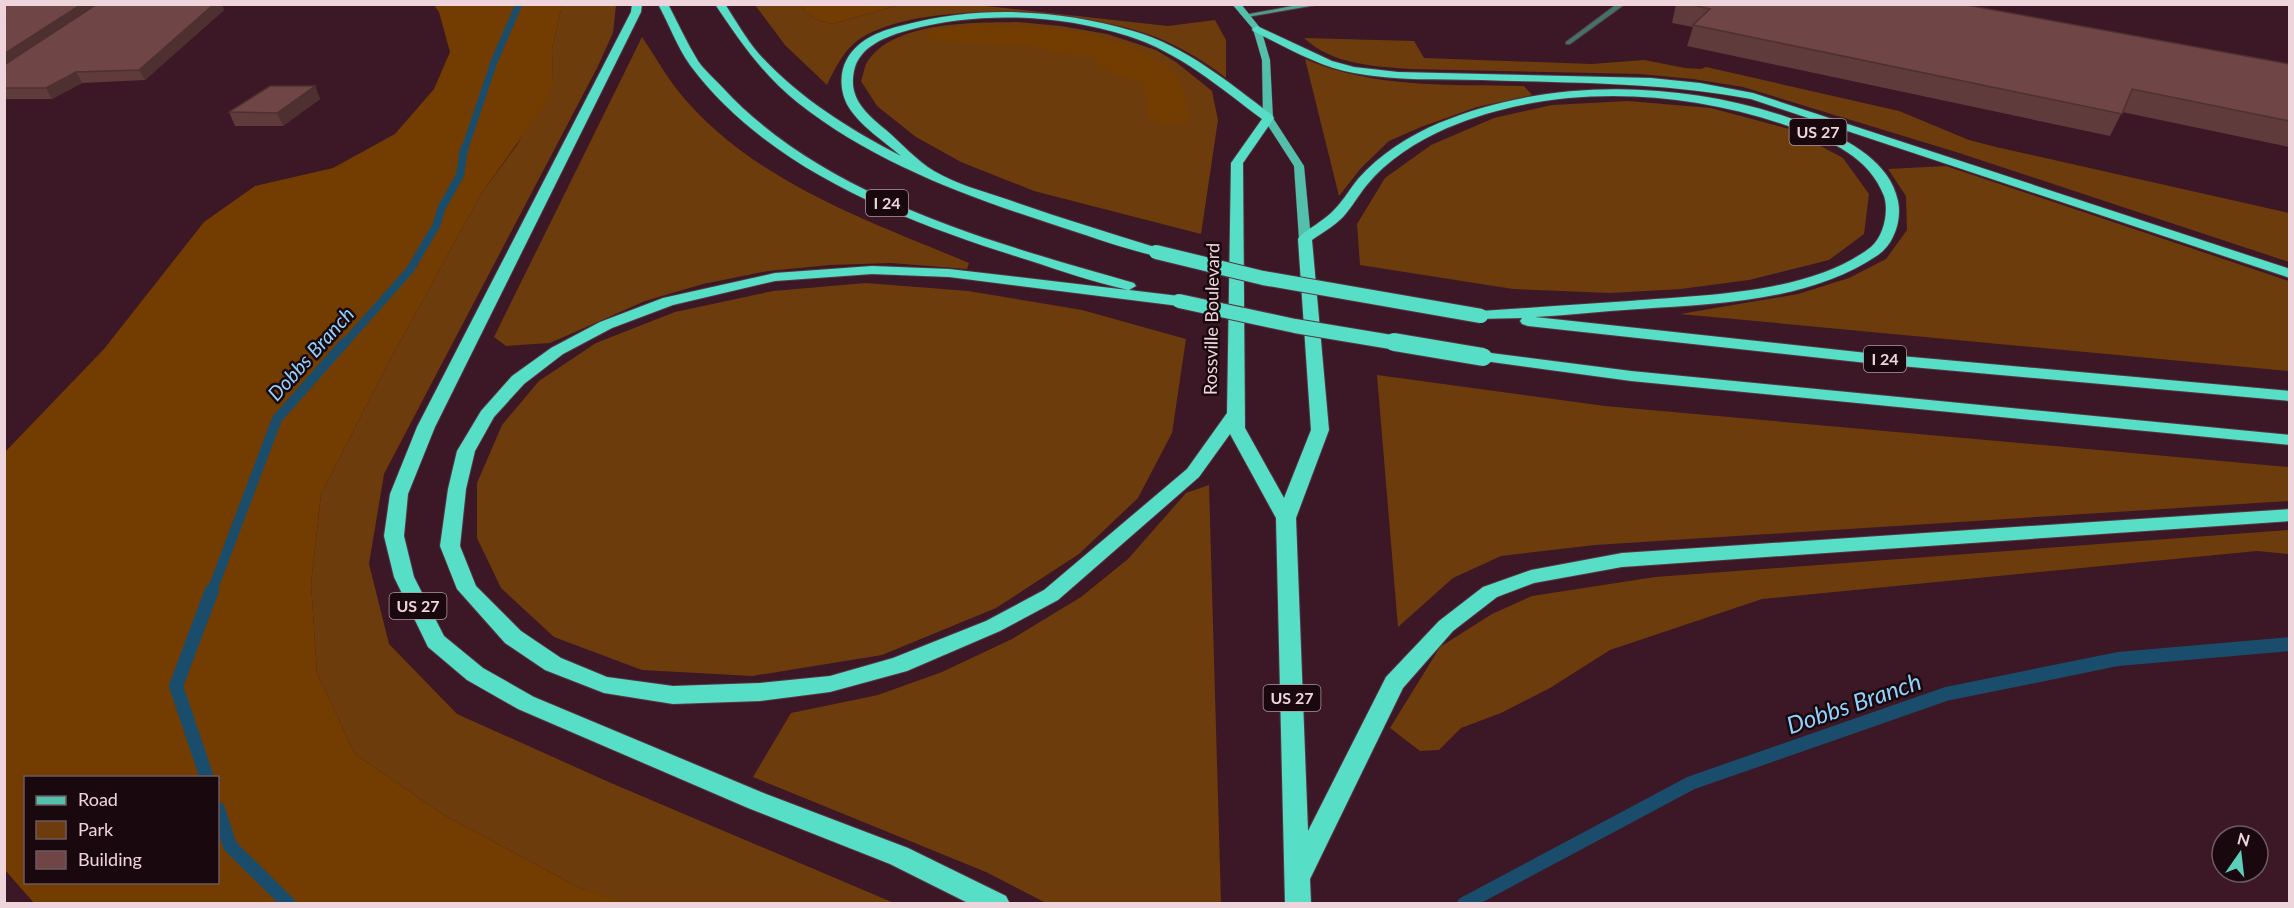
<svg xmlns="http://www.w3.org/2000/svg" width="2294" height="908" font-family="Lato,sans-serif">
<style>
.green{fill:#6d3c0c}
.forest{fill:#733d01;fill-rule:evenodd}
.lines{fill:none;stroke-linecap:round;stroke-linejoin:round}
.stream-far3{stroke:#1a4d6b;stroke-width:7}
.stream-far2{stroke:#1a4d6b;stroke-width:8}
.stream-far1{stroke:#1a4d6b;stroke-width:10}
.stream{stroke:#1a4d6b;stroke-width:14}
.street-casing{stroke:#583542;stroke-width:2}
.secondary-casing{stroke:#583542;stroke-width:2}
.primary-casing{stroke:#583542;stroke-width:1}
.highway-casing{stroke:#583542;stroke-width:2}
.street{fill:#427268;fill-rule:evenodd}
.secondary{fill:#4d9e8e;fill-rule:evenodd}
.primary{fill:#52c0ab;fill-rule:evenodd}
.highway{fill:#56dec6;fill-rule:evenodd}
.highway-bridge-far1-casing{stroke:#583542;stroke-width:16;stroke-linecap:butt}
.highway-bridge-casing{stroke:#583542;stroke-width:20;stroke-linecap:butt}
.highway-bridge-far1{stroke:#56dec6;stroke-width:14}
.highway-bridge{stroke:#56dec6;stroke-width:18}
.wall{fill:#603b3b}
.shaded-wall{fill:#4e3030}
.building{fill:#704545;stroke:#4e3030;stroke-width:1.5}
.labels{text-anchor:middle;stroke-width:5;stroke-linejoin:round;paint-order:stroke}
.shield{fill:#19090e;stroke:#ae979e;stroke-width:1.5}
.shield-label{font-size:16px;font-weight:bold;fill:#eed4db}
.street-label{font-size:18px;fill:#eed4db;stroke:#19090e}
.water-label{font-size:20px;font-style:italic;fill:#90d2ff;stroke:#19090e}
.near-water-label{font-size:24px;font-style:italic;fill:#90d2ff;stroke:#19090e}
</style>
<rect width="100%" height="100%" fill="#3c1725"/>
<path class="green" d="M562,5H616L613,33L597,68L384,474L369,564L389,644L457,714L611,783L894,903L628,904L578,887L444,815L355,754L317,673L311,584L321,494L383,373L481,194L517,145L553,83L552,49Z
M755,5H798L815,19L832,24L899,5L986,6L1168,26L1215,20L1226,40V78C1199,57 1171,41 1138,31C1070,10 924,0 861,38C845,48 835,68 827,85L785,45Z
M1018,22L1061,26L1107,34L1156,50L1176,62L1212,91L1218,120L1201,234L1034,191L961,162L916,137L877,106L861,81C863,76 864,69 866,64C892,20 974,23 1018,22Z
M642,37C653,53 663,71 675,87C746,179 866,220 969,263L967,269L891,263L830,265L768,271L703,284L645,301L550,343L506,346L494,337Z
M1304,38L1414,41L1424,58L1591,64L1644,60L1685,68L1701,69L1706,67L1899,111L1969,140L1996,147L2289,213V262L1956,152L1743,87L1693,79L1640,74L1410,69C1373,66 1333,65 1304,38Z
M1305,59C1376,89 1448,84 1524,86L1532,95L1477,107L1421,127L1389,141L1361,168L1339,196Z
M1628,101L1711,108L1789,129L1843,158L1869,194L1864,234L1829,260L1749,280L1681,289L1610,293L1513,289L1360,265L1357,224L1385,178L1431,145L1494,118L1552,105Z
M1946,166L2289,281V371L1680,314L1798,294L1849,278L1886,259L1907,230L1906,196L1888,169Z
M866,283L968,291L1082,310L1186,339L1172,433L1138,498L1079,554L996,608L882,655L752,676L642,670L554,637L501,588L477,538V483L502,425L539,381L596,343L675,312L773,291Z
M1377,375L1605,406L2289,467V501L1595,545L1501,556L1453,578L1398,627Z
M1209,485L1221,903H1046L986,872L753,777L791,713L878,695L942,672L1012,639L1081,597L1128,559L1186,493Z
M2289,530V554L2257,551L1762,599L1610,650L1550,688L1501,713L1461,728L1439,750L1420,751L1390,728L1440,647L1492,614L1532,596L1655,577Z"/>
<path class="forest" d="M434,5H562L552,49L553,83L544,106L481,194L383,373L321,494L311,584L317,673L355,754L444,815L578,887L628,903H34L5,870V452L104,349L204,222L255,186L333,168L395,134L434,89L450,52L439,12ZM26,778H218V882H26Z
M984,5L986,6L899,5L832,24L815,19L798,5Z
M972,25C1034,25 1102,28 1156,60C1161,63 1168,66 1172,70C1185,85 1186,103 1190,122L1164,125L1148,118C1148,104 1143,95 1143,82L1118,76L1097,65L1094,56L1064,55L1032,46L935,41L924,36L933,29Z"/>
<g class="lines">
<path class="stream-far3" d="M464,151L494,62L519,4"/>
<path class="stream-far2" d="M344,344L410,270L437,224L441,209L460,175L464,149"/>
<path class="stream-far1" d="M212,591L277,419L345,342"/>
<path class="stream" d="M207,778L176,686L212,590
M218,809L230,846L289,904
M1464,904L1691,783L1946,694L2118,659L2290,644"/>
<g class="street-casing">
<path id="street" d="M1617,4H1625L1570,44H1566V42Z"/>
</g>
<g class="secondary-casing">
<path id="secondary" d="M1303,4H1322L1247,17L1244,15Z"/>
</g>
<g class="primary-casing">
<path id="primary" d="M1232,4H1241L1261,29L1270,60L1273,118L1304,166L1311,239L1309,241L1305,243L1299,239L1294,166L1263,118L1262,60L1253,29Z"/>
</g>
<g class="highway-casing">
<path id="highway" d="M632,4H642L641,12L435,427L408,494L404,536L414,577L444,636L483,668L534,697L766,794L908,848L1006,896L1010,904H970L890,864L748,808L518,709L467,680L428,647L394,577L384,536L390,494L417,427L631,12Z
M658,4H668C678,23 687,43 698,61C705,71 715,79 723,88C824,198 995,243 1134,283L1136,286L1129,290L1179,296L1187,301L1179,306L949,277L872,274L775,281L673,305L612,328L563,354L524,384L494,417L475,451L466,489L460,546L476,586L521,631L561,658L607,677L673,686L760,683L830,676L893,658L986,621L1044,590L1187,469L1227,413L1231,163L1262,119C1219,87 1179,52 1128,36C1058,14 979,11 909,30C887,36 859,46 854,71C848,99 867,114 886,130C901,143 917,161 934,171C956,184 982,191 1006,199C1057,217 1109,233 1161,249L1163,252L1156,256C1125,249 1095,238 1064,228C971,198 875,164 797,102C763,75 739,40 715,4H725C736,21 746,39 759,54C799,98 849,129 901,156C884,141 860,126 848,106C840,92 839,73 847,59C859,38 883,30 904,25C979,5 1059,9 1133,31C1186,46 1229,83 1272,115L1274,118L1243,163L1245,428L1284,498L1311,430L1298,239L1300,236C1310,228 1321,222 1331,213C1342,203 1349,190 1358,179C1380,154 1409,136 1439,123C1557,74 1698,81 1815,127C1849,140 1890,162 1898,201C1902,220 1894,244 1878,255C1810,301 1719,304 1639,309C1605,311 1570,315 1535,317L1867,353L2290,391V401L1867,363L1528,326L1522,324L1520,321L1522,318L1476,319L1473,316L1481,311C1531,308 1581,304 1630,301C1704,295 1810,294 1871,247C1884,236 1889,211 1884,196C1869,157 1830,140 1794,128C1684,89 1556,82 1447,128C1417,141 1387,160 1366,186C1358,196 1352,207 1343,217C1334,226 1322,233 1312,240L1329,430L1296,518L1308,831L1386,677L1439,621L1483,587L1531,570L1622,553L2290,509V521L1622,567L1534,583L1497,597L1453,631L1403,688L1310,879L1311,904H1285L1276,518L1230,434L1199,477L1058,600L1000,631L907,671L830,692L760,701L673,704L604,693L545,670L505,643L457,589L440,546L448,489L457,451L481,411L512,376L551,348L600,322L663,298L775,273L872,266L949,269L1128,290C1094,282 1061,271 1028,260C906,222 769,171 690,65C677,47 669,24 658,4Z
M1257,26L1332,61L1354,67L1398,72L1651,78L1700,83L1753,93L2290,269V278L1751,99C1660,82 1574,83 1482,80C1440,79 1396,81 1354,73C1319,67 1286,47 1253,31L1252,29Z
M1483,352L1631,371L2290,435V445L1631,381L1477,360L1475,357Z"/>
</g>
<use href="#street" class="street"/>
<use href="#secondary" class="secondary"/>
<use href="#primary" class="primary"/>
<use href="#highway" class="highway"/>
<g class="highway-bridge-far1-casing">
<path id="highway-bridge-far1" d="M1156,252L1263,278L1481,316
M1179,301L1295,326L1403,344"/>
</g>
<g class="highway-bridge-casing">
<path id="highway-bridge" d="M1394,342L1483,357"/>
</g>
<use href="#highway-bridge-far1" class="highway-bridge-far1"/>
<use href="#highway-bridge" class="highway-bridge"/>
</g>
<path class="wall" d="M4,4L224,10L145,80L82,83L52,99H4Z
M1676,4H1961L2289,64V147L2122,112L2110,136L1687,46L1693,27L1672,23Z
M315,86L320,99L283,126H235L229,112Z"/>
<path class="shaded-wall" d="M82,4H103L4,68V54Z
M208,4H222L224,10L145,80L139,70Z
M76,72L82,83L52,99L46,88Z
M315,86L320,99L283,126L277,113Z"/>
<path class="building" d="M4,4H82L4,54V24L6,23H4V15H6H4Z
M97,4H214L139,70L76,72L46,88H4V65Z
M1688,4H1961L2289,64V121L2132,89L2122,114L1693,25L1710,9Z
M270,86H315L277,113L229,112Z"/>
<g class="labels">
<g class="shield">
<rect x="1789.5" y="119" width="57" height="26" rx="4.5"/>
<rect x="866" y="190" width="42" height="26" rx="4.5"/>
<rect x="1864" y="346" width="42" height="26" rx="4.5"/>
<rect x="389.5" y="593" width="57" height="26" rx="4.5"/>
<rect x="1263.5" y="685" width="57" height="26" rx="4.5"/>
</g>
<g class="shield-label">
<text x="1818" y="138">US 27</text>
<text x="887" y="209">I 24</text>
<text x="1885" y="365">I 24</text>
<text x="418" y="612">US 27</text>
<text x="1292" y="704">US 27</text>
</g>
<g class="street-label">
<text transform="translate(1212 319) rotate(-89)" y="6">Rossville Boulevard</text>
</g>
<g class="water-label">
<text transform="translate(311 354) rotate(-48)" y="7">Dobbs Branch</text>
</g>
<g class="near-water-label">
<text transform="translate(1854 704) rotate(-19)" y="8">Dobbs Branch</text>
</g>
</g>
<rect width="2294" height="908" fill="none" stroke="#eed4db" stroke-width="12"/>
<rect x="24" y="776" width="195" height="108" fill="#19090e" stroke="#6e5a60" stroke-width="1.5"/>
<rect x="36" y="796" width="30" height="9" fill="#52c0ab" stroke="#6e5a60" stroke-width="1.5"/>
<text x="78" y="806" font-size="18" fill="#eed4db">Road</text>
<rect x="36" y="821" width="30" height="18" fill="#6d3c0c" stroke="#6e5a60" stroke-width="1.5"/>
<text x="78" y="836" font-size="18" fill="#eed4db">Park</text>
<rect x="36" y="851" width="30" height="18" fill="#704545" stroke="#6e5a60" stroke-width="1.5"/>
<text x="78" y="866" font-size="18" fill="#eed4db">Building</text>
<g transform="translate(2240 854) rotate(14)"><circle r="28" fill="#19090e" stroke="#6e5a60" stroke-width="1.5"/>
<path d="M0-4.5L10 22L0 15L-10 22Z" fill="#5dceb9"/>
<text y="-9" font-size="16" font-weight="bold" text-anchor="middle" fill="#eed4db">N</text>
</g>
</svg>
